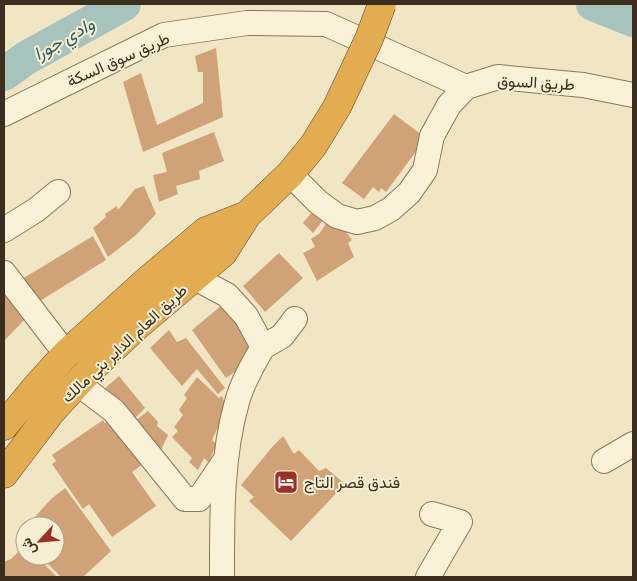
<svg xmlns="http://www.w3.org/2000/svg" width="637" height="581" font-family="'Zilla Slab',Vazirmatn,serif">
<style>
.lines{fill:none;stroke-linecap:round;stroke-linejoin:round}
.river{stroke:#a6c3bc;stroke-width:34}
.building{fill:#d0a278}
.minor-casing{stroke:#8c7759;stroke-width:26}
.highway-casing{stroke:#5a452d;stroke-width:29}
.minor{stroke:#faf2d8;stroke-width:24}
.highway{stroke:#e3ac51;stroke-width:28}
.highway-bridge-casing{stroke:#5a452d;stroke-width:29;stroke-linecap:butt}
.highway-bridge{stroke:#e3ac51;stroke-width:28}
.labels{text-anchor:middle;stroke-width:4;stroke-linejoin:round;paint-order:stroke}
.street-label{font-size:16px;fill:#3b2e1e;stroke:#f7efd4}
.poi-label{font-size:16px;fill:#3b2e1e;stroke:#f7efd4;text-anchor:start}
.water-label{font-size:18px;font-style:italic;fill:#2c5c5c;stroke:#f7efd4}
</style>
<rect width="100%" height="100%" fill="#f0e6c4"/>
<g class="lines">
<path class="river" d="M593,4L633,20
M4,74L26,58L124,4"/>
</g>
<path class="building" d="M216,48L223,117L143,152L123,82L141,73L157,125L203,103V72H198L195,56Z
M394,114L426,138L386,192L381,188L379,192L373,187L364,199L342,183Z
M214,132L224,161L199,171L200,179L176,186L178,194L159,202L153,175L167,172L162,153Z
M144,186L156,214L136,235L108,257L93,228L106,217L105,214L117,206L118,210L135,189Z
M313,211L324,219L313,233L303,223Z
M330,217L342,226L352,240L348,243L354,257L317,281L303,253L315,247L311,239L320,233Z
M93,236L106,260L35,304L22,279Z
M279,253L303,278L265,312L243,286Z
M4,293L26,318L4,341Z
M228,300L256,345L245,353L247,359L240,362L242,367L226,378L192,330Z
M169,330L177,342L186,338L225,388L218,394L197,369L182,386L150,348Z
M119,376L145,408L131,422L103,390Z
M197,377L219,398L222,396L226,406L222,412L223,416L212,440L216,444L209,463L204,458L198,470L189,462L192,458L172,437L178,431L174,427L183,415L179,410L187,398L184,395Z
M148,411L158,422L157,426L168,435L161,450L135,421Z
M112,419L143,464L132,472L156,506L112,537L89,504L83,509L52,464L56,461L52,455L103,420L105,423Z
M283,436L294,454L299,450L319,471L326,468L345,484L291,541L249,501L254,497L241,485L273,446Z
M65,488L111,551L83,577H61L40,556H55V526H27L51,499Z
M25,545V556H36L57,577H4V562L11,559Z"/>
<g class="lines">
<g class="minor-casing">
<path id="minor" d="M4,114L164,35L247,23L326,24L466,87
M290,174L318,202L337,216L357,222L375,218L391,209L409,193L425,170L432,136L449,105L466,87L498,77L583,85L633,95
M4,230L36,210L58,192
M4,273L66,354
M195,278L227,295L246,316L263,347C253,364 242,383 237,402C221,458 222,520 222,577
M263,347L282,336L295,319
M77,383L114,411L185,499H199L226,459
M604,461L633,444
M428,577L460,522L432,514"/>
</g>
<g class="highway-casing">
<path id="highway" d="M4,426L37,386L66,354L149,279L206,231L247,215
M4,474L51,412L87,373L137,326L223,253L247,215L290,174L313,146L337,107"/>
</g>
<use href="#minor" class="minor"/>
<use href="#highway" class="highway"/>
<g class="highway-bridge-casing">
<path id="highway-bridge" d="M337,107L369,39L382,4"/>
</g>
<use href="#highway-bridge" class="highway-bridge"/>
</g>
<defs>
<g id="hotel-square" transform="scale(1.25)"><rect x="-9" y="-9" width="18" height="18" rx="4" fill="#9e2d26" stroke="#f7efd4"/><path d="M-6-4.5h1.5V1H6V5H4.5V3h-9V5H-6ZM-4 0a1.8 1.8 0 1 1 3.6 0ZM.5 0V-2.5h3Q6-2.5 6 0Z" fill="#fff"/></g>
</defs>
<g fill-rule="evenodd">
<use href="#hotel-square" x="286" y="482"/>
</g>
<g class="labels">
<g class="street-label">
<text transform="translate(118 59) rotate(-24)" y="6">طريق سوق السكة</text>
<text transform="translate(536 82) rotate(3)" y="6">طريق السوق</text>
<text transform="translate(124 343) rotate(-43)" y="6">طريق العام الداير بني مالك</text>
</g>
<g class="poi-label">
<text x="304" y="488">فندق قصر التاج</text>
</g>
<g class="water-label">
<text transform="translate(64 39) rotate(-30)" y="6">وادي جورا</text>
</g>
</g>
<rect width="637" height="581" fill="none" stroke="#3b2e1e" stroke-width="10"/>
<g transform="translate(40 541) rotate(244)"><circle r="24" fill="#f7efd4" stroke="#aca28b"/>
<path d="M0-4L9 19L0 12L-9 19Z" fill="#9e2d26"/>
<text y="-8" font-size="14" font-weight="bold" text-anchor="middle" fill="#3b2e1e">ش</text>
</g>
</svg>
